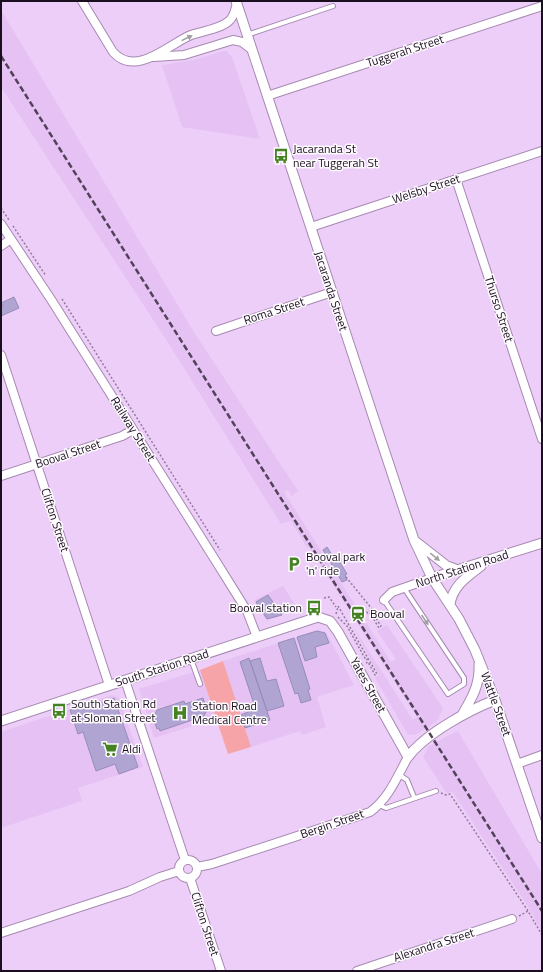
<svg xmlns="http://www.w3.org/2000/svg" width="543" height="972" font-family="'Titillium Web',sans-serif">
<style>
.built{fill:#e5c2f3}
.green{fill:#f6a4a8}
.building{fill:#b0a4d2;stroke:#988cb9}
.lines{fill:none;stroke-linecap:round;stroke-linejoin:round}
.service-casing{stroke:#a689b1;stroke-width:6}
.minor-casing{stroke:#a689b1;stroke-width:10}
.tertiary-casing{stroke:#a689b1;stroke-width:11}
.path{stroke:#917b9a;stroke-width:1.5;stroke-dasharray:2 2;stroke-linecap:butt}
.service{stroke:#fff;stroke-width:4}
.minor{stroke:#fff;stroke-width:8}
.tertiary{stroke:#fff;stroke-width:9}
.rail{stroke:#534259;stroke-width:2.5;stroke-dasharray:6 3;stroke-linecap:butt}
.oneway{fill:#a39fa5}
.labels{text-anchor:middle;stroke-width:3;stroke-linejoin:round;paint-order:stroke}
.street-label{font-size:12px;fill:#1a0f1e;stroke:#fefbff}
.poi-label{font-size:12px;fill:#1a0f1e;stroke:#fefbff;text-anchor:start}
</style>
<rect width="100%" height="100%" fill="#edcef9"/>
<path class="built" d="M1,10L194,332L298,491L292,496L288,490L284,492L391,662L396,659L377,631L387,625L443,708L438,720L417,734L408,735L375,678L379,675L350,622L413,720L417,717L309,547L307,548L291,521L281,524L167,341L1,87Z
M223,51H227L232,57L260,139L182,127L162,65L194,60Z
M283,586L298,609L266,620L254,600Z
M318,630L326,632L354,685L317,697L326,727L302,735L300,731L251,747L223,661Z
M200,670L216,719L154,738L139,689Z
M112,695L119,698L143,767L78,788L82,801L1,828V732Z
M458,731L542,874V932L527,905L452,791L447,794L423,757L428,747L447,736Z"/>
<path class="green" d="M223,661L251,747L228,754L200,670Z"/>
<path class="building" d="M14,297L19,308L1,316V307L3,306L1,303Z
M327,547L332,555L335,554L347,574L345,575L347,580L342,582L323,550Z
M268,595L282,615L267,619L256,602Z
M317,631L325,633L329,643L315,647L317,657L305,661L297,637Z
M294,638L310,689L308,690L311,700L301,703L298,693L295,694L278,643Z
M249,658L270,720L245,728L241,715L248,712L246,706L254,704L240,662Z
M260,658L267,681L276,679L284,706L267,711L250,661Z
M114,698L138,767L119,774L115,764L96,771L83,732L78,734L70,710L82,706L83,709Z
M203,698L207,710L204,716L160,731L159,728L157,729L153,718L157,710L184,701L185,704Z"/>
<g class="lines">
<g class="service-casing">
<path id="service" d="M247,35L333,6
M384,600L448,694L464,684V678L404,588
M191,659L200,684
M398,774L407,780L414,797
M379,805L386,808L436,791"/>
</g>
<g class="minor-casing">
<path id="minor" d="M82,1L113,52C136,78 169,44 191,35C203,31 220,29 229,21C234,17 235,10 237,4
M154,57L184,55L233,40L242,42L251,49
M267,96L542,6
M456,179L542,439
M1,224L52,301L212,555L247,611L257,637
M311,227L542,151
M1,246L11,239
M216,331L332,292
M1,355L109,685
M1,476L122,436L133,430
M384,600L392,592L432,578
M125,680L185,860
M517,764L542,755
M179 869a9 9 0 1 1 18 0a9 9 0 1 1-18 0Z
M197,867L212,864L370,812C389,798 397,777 408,757
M190,878L221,971
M1,933L129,891L160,877L179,871
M357,971L512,919"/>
</g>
<g class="tertiary-casing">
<path id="tertiary" d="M236,1L414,540L432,578L459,619L475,650L495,700L542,838
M415,541L447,566L458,570
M432,578L542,543
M450,605C452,586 468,576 481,566
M462,715C472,698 480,685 479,664
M1,721L318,617L330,621L338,632L408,757C425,734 469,710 495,700"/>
</g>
<path class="path" d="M1,208L9,220
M13,226L46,276
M62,299L220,550
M346,577L372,609V612L381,626L379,628L370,613L368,614L367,612L372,609
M324,598L329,597L336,607
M338,606L377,674L375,675L368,662L366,663
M336,614L338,607
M338,617L347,626L366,660L368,659
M441,793L446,795L450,794L528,911L542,935
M519,916L528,911"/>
<use href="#service" class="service"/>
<use href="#minor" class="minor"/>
<use href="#tertiary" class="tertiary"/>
<path class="rail" d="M1,56L542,911"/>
</g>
<defs><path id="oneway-solid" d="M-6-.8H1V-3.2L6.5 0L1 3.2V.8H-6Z"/></defs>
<g class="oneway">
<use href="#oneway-solid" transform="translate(187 38) rotate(-26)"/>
<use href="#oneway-solid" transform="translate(435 557) rotate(39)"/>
<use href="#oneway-solid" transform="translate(425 620) rotate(56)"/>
</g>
<defs>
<g id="bus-bare" transform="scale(1.2)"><path d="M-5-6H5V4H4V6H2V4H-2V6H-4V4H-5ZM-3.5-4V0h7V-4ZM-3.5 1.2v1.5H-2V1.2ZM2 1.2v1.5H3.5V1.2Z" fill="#458322" stroke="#fefbff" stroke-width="2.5" paint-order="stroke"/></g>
<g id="parking-bare" transform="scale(1.2)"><path d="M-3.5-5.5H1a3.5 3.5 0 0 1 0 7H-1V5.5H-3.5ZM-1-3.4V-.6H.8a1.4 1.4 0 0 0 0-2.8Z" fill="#458322" stroke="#fefbff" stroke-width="2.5" paint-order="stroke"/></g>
<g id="station-bare" transform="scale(1.2)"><path d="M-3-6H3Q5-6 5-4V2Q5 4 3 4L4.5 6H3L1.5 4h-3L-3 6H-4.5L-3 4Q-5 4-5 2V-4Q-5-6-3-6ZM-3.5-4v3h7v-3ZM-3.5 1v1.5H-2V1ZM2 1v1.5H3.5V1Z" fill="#458322" stroke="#fefbff" stroke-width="2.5" paint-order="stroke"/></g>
<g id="hospital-bare" transform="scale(1.2)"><path d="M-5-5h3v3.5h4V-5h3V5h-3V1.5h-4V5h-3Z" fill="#458322" stroke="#fefbff" stroke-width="2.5" paint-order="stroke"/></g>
<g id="supermarket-bare" transform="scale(1.2)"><path d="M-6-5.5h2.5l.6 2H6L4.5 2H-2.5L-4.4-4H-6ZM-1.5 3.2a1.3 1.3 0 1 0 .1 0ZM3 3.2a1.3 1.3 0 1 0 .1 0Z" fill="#458322" stroke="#fefbff" stroke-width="2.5" paint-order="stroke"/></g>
</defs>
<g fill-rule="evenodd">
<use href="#bus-bare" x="281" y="156"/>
<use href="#parking-bare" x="294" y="564"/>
<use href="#bus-bare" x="314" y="608"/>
<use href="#station-bare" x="358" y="614"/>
<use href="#bus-bare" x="59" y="711"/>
<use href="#hospital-bare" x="180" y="713"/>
<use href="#supermarket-bare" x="110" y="749"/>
</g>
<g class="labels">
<g class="street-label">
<text transform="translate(405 51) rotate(-18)" y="4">Tuggerah Street</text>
<text transform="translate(426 189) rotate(-18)" y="4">Welsby Street</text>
<text transform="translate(331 291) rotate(72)" y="4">Jacaranda Street</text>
<text transform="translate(499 309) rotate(72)" y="4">Thurso Street</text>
<text transform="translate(274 311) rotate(-18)" y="4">Roma Street</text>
<text transform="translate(133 429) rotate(58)" y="4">Railway Street</text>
<text transform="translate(68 454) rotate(-18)" y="4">Booval Street</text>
<text transform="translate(55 520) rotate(72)" y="4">Clifton Street</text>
<text transform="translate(462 569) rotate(-18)" y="4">North Station Road</text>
<text transform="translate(162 668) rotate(-18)" y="4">South Station Road</text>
<text transform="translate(368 685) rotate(61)" y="4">Yates Street</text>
<text transform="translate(496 704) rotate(70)" y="4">Wattle Street</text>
<text transform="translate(332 824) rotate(-19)" y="4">Bergin Street</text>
<text transform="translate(205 924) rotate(72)" y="4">Clifton Street</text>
<text transform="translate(434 945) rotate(-18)" y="4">Alexandra Street</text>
</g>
<g class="poi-label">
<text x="293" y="153">Jacaranda St<tspan x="293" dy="14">near Tuggerah St</tspan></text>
<text x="306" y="561">Booval park<tspan x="306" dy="14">'n' ride</tspan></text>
<text x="302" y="612" text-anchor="end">Booval station</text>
<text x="370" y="618">Booval</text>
<text x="71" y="708">South Station Rd<tspan x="71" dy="14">at Sloman Street</tspan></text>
<text x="192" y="710">Station Road<tspan x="192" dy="14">Medical Centre</tspan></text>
<text x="122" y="753">Aldi</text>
</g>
</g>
<rect width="543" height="972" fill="none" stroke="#1a0f1e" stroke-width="4"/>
</svg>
